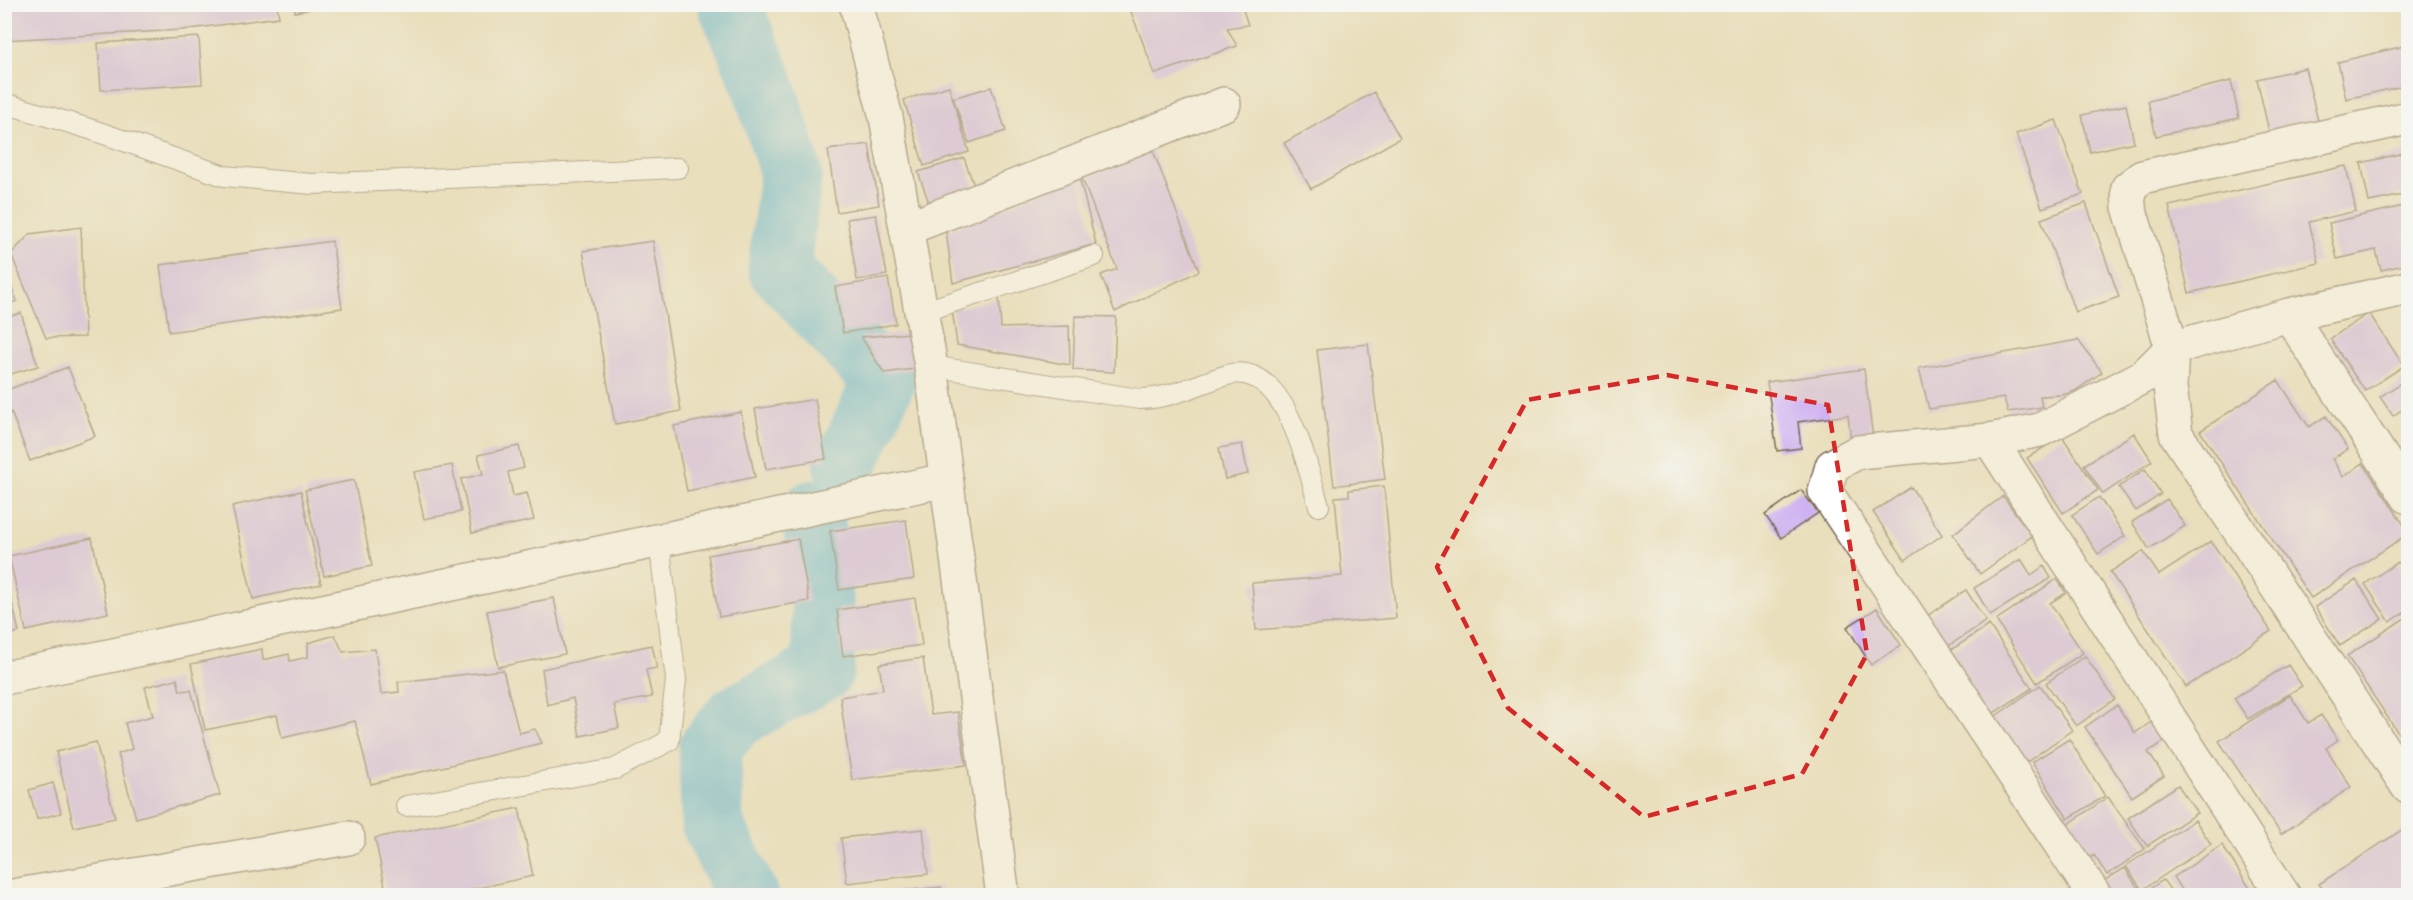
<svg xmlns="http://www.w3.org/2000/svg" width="2413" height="900" font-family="Pangolin,sans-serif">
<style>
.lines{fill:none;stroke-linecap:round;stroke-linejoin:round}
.river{stroke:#5db7da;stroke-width:63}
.building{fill:#cfb2f1}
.lane-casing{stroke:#786955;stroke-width:22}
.street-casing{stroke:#786955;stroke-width:36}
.lane{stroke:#fff;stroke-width:20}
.street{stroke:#fff;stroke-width:33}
.marked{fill:none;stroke:#d62828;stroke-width:4.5;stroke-dasharray:12 8;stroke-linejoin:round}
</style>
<rect width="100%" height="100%" fill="#f6f6f2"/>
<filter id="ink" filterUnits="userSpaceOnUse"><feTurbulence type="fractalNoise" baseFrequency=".0167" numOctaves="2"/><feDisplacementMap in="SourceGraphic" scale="12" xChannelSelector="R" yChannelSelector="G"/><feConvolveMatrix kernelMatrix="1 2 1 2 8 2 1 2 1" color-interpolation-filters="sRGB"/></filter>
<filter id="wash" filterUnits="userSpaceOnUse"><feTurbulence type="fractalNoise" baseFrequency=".008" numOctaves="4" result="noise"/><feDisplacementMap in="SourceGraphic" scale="24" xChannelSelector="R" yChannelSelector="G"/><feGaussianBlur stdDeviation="1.35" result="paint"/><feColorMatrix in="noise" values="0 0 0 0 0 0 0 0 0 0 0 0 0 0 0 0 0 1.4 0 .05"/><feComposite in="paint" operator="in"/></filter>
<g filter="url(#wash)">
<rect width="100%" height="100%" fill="#eadfbc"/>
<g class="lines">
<path class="river" d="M729,4L762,81L791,173L779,268L884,381L845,466
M747,896L712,823L710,748L735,717L823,670V607L813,511"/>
</g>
<g id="blocks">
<path class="building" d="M4,4H277L279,17L182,30L4,40Z
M294,4H326V6L295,12Z
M1151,4H1241L1248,25L1227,28L1237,46L1155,74L1131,12Z
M199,37L202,84L101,90L98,43Z
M2408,45V85L2346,99L2338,62Z
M2305,68L2319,125L2270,136L2257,79Z
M2231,81L2239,118L2156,136L2148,101Z
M949,86L969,152L924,166L904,100Z
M991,87L1006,131L969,143L953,98Z
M1374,92L1400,138L1311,189L1284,143Z
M2126,105L2134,142L2090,152L2082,115Z
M2056,120L2083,194L2042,208L2016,134Z
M869,144L879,205L837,212L828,150Z
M1152,148L1199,271L1115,312L1101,275L1117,269L1081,176Z
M2408,152V194L2369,202L2361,163Z
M964,158L975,188L929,203L918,172Z
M2346,166L2356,211L2309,222L2319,263L2189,293L2169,206Z
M1079,176L1096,244L953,283L946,231Z
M2086,203L2119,297L2075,312L2041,219Z
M2408,205V264L2381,270L2376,250L2337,259L2329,223Z
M876,215L887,275L857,280L847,219Z
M81,227L85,337L46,338L11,254L30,234Z
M332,241L342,308L169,332L160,265Z
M653,241L681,411L615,424L583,251Z
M4,267L17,301L4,305Z
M888,278L896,324L843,333L835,287Z
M999,298L1001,328L1069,326L1070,365L957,345L952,309Z
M21,313L38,366L4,376V318Z
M2369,313L2404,366L2365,391L2330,339Z
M1075,316L1116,317L1114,372L1073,370Z
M910,333L914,369L884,373L861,337Z
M2078,340L2102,372L2075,391L2063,395L2040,396L2042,407L2008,412L2004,398L1929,409L1919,368Z
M1368,344L1385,479L1334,486L1317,350Z
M68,367L95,436L30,461L11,412L4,415V391Z
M1864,369L1873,438L1851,441L1848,415L1798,422L1801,448L1777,451L1767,382Z
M2408,378V405L2393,416L2380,397Z
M2278,380L2309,427L2326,416L2348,449L2332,459L2343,477L2363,463L2408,531V534L2311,598L2200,431Z
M815,399L826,459L766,469L755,409Z
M741,412L755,477L687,491L674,426Z
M2134,433L2152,461L2103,494L2084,465Z
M2062,436L2098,490L2063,513L2027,458Z
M1242,444L1248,474L1225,479L1219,448Z
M519,446L524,468L508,472L513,496L527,493L534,520L472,533L461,479L483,474L478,455Z
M452,465L461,512L424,519L414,472Z
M2145,469L2161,494L2136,511L2119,487Z
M354,480L372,566L324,576L305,490Z
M1384,486L1396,618L1256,630L1252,583L1342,576L1335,497L1349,496V490Z
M1911,487L1942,535L1905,560L1873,512Z
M1801,490L1818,513L1781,538L1765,515Z
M301,491L321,584L253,599L232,506Z
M2003,496L2032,536L1980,574L1953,534Z
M2099,497L2125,536L2098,554L2072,515Z
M2167,499L2185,526L2149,549L2132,522Z
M906,520L914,579L839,590L830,531Z
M92,538L108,613L26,631L9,556Z
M798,539L809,601L719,617L708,555Z
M2211,541L2271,631L2186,687L2110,572L2143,551L2159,575Z
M2021,559L2031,575L2044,566L2051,578L1990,615L1974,588Z
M2398,562L2408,578V610L2390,622L2365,584Z
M5,572L19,632L4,636V573Z
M2057,579L2066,593L2050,603L2083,653L2037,683L1996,620Z
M2356,580L2382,619L2340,646L2315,607Z
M1966,590L1986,621L1944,649L1924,618Z
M554,598L565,654L498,667L487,611Z
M915,598L922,645L843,656L837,610Z
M1877,608L1901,645L1871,665L1847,627Z
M2408,616V748L2347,656Z
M1989,625L2032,688L1985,719L1942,656Z
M335,635L343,652L375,649L381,694L399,692L398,682L503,670L519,733L535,729L542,743L371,784L355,721L282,738L277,715L205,730L191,664L262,649L263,660L289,654L290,661L308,657V643Z
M652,645L657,668L646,670L652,697L614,704L619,728L580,736L573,698L547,705L542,669Z
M2085,656L2115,699L2076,726L2046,683Z
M923,658L931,715L958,712L966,765L852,780L840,697L883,690L879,664Z
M2288,665L2302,686L2248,719L2234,698Z
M177,679L180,691L191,690L220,795L136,818L118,754L132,749L125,723L153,716L145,687Z
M2040,685L2072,730L2017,769L1990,720Z
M2290,695L2308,723L2321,715L2338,740L2326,748L2351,787L2281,834L2219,741Z
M2117,705L2135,733L2156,719L2169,738L2148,752L2164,776L2132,797L2085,727Z
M2069,739L2105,796L2068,819L2032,762Z
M96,742L115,818L74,827L56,752Z
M53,783L61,813L37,819L29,790Z
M2178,785L2197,813L2147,846L2128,818Z
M2108,797L2145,849L2107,875L2094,855L2083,863L2060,830Z
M519,808L533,876L442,896H387L375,838Z
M2195,820L2211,844L2142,890L2126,866Z
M2406,827L2408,831V896H2327L2319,884Z
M923,829L928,874L847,883L841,838Z
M2222,845L2255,896H2186L2174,877Z
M2125,868L2140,891L2134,896H2098L2093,887Z
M2163,880L2175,896H2139Z
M153,882L155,896H86Z
M941,887L942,896H868V894Z"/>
</g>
</g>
<g filter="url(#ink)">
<use href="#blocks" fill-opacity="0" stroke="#786955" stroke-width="1.5"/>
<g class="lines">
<g class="lane-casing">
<path id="lane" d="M4,103L93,130L224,176L312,184L678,168
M922,312L1094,256
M931,366L1139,399C1171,399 1197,384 1227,375C1286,359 1307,467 1319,506
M406,806L615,769L669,741L676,680L659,541"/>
</g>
<g class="street-casing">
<path id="street" d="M856,4L886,117L931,366L1003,896
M2408,118L2142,177L2128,188L2129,207L2172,348L2289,315L2408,288
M906,229L1224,104
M2289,315L2408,497
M2172,348L2170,387L2176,434L2408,787
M1990,440L2284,896
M4,678L946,480
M13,896L348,838
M2095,896L1825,491L1832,466L1858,452L1990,440L2040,430L2144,376L2172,348"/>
</g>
<use href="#lane" class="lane"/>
<use href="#street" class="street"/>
</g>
</g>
<path d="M0 0H2413V900H0ZM1667,375L1828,405L1867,654L1802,774L1644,817L1508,708L1437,567L1527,400Z" fill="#eadfbc" fill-opacity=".55" fill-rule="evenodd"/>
<path class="marked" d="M1667,375L1828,405L1867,654L1802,774L1644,817L1508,708L1437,567L1527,400Z"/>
<rect width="2413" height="900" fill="none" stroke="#f6f6f2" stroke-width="24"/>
</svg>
